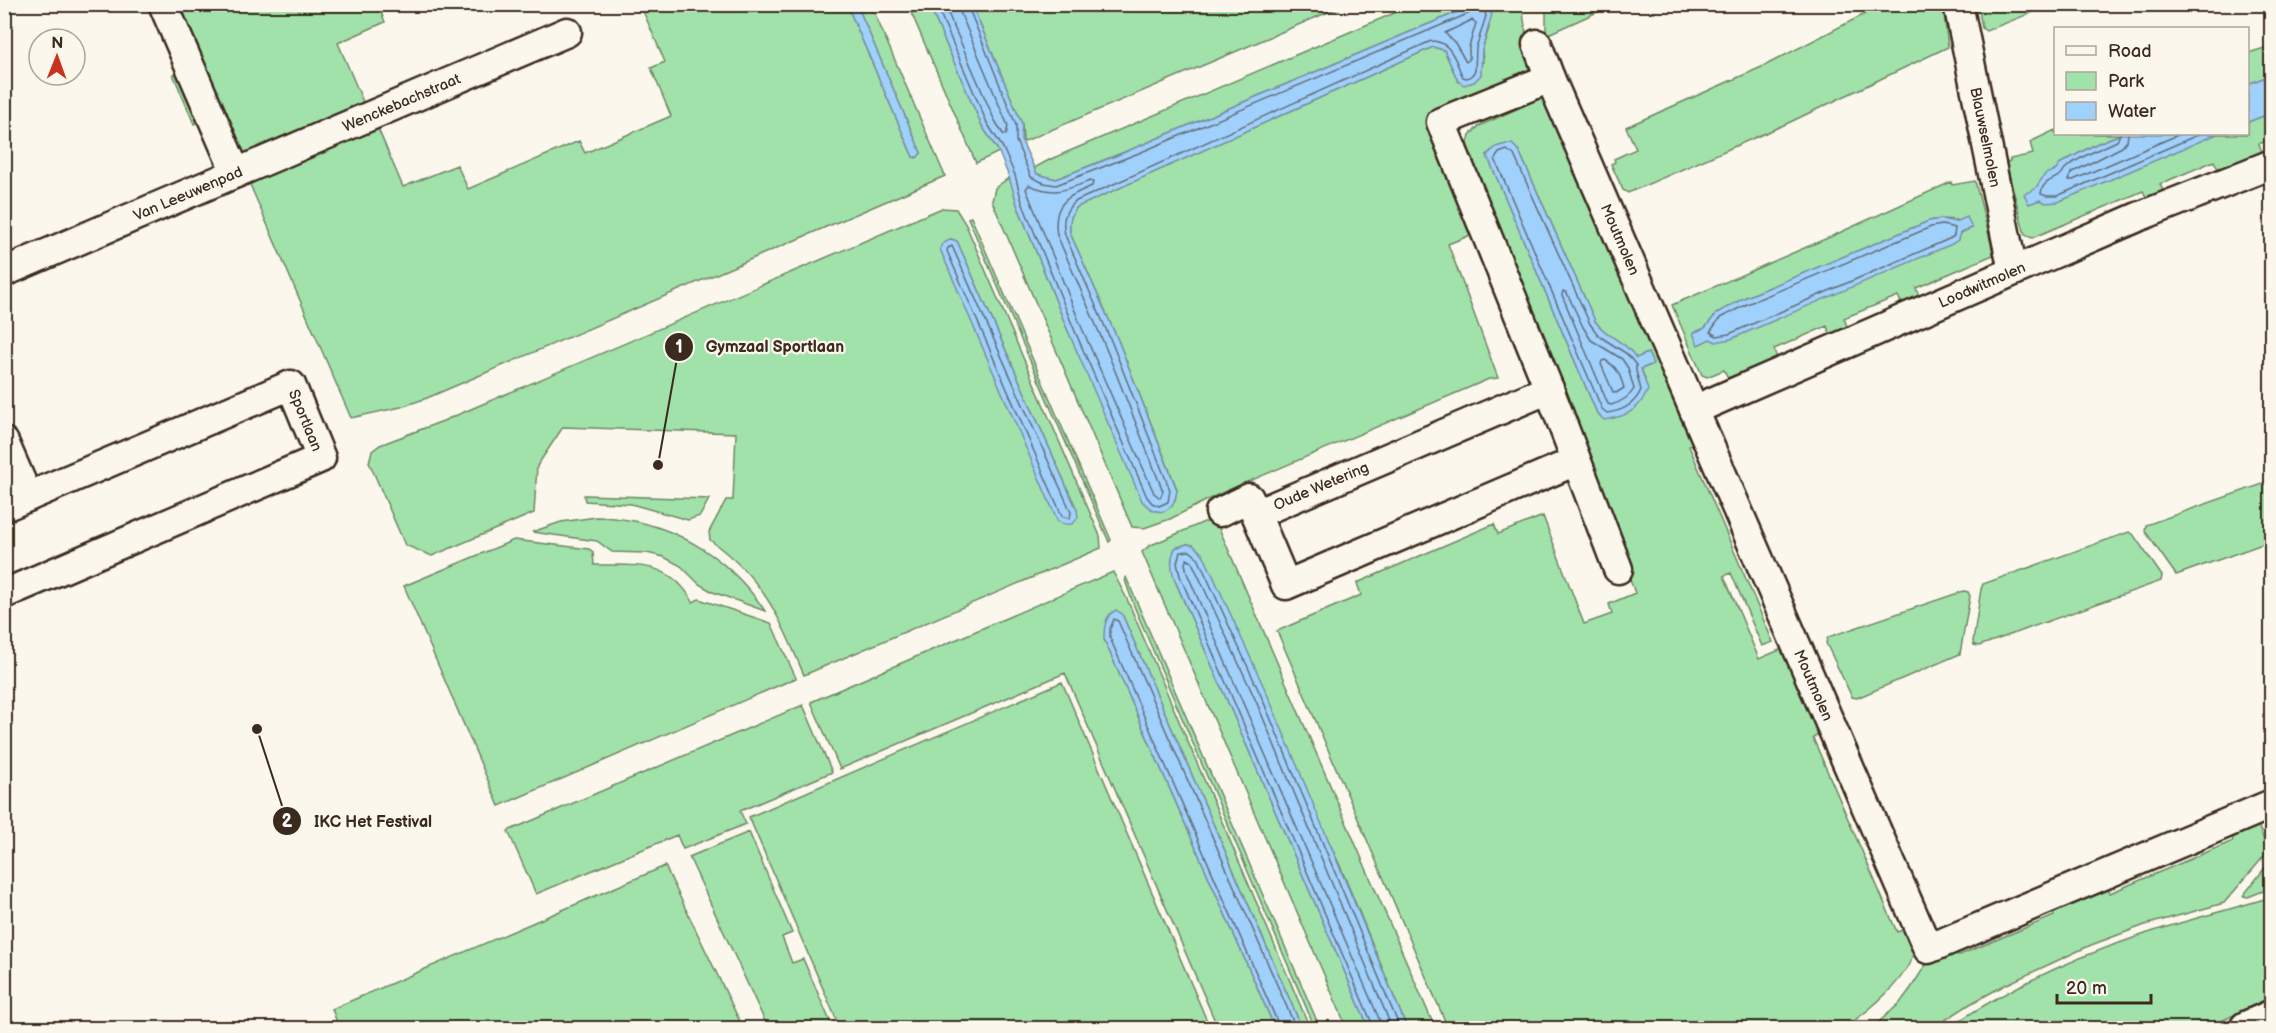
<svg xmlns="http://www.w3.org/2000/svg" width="2276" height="1033" font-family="'Balsamiq Sans',sans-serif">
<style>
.green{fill:#a1e2ab;stroke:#6e8664;stroke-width:1.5;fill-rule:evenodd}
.water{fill:#a0d0fc;stroke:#788ea3;stroke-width:1.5}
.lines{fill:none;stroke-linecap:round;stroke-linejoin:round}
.shore{stroke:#636c77;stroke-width:1.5}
.street-casing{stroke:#3b2a1e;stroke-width:33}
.secondary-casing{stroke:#3b2a1e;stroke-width:38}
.street{stroke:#fbf7ec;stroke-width:28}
.secondary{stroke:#fbf7ec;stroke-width:33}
.labels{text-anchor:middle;stroke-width:4.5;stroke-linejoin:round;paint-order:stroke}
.street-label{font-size:15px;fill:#3b2a1e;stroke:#fbf7ec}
.leader{fill:none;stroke:#3b2a1e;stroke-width:2}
.callout-dot{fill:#3b2a1e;stroke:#fbf7ec;stroke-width:2}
.mark-label{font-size:18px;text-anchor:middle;font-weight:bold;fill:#fff}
.callout-label{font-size:16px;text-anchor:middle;font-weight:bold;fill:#3b2a1e;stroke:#fbf7ec;stroke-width:4.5;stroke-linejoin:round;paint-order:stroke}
</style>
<rect width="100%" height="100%" fill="#fbf7ec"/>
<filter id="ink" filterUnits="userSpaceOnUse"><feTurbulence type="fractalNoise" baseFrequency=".0167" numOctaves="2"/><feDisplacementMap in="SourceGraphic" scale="12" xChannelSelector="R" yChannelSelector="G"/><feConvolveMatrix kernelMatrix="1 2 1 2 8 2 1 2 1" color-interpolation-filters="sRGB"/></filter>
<g filter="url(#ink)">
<path class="green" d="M640,4L847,5L913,157L916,158L921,153L857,5H871L945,176L427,398L401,407L351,418L248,180L376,124L403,187L457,165L468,189L579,141L585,153L671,116L651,68L665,62Z
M1884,4L1920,5L1921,10L1943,6L1948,47L1786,124L1628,193L1623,190L1611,164L1615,162L1614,159L1636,149L1626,127L1764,66Z
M173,5H378L385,22L338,43L364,104L238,158Z
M908,5H929L982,126L999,152L976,163Z
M972,5H1345L1023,142L1022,124Z
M1413,5H1474L1137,147L1056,179L1037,174L1034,168L1051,159Z
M1485,5H1522L1530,63L1527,74L1428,119L1471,235L1448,244L1498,378L1489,379L1219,494L1170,519L1144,528L1132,527L992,201L995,188L1010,177L1017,204L1068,331L1172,506L1175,500L1177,489L1118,340L1070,233C1069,222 1070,216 1077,207L1433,47L1444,50L1458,81L1483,62L1482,50L1489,28L1487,6Z
M1546,5H1613L1546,35Z
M1978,5V4L2051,5L1986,31L1982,28Z
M2271,46V75L2248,84V53Z
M179,72L199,122L194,124L173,74Z
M1548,95L1696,441L1689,446L1773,642L1762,646L1731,573L1724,576L1759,659L1784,648L1821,733L1813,738L1897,932L1905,929L1914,949C1910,978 1867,1013 1843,1028H1448L1277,631L1361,595L1357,583L1494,524L1498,534L1543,516L1584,624L1612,614L1609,604L1635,593L1494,223L1467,147L1470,135L1479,126ZM1491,151H1519L1595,321L1602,331L1637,358L1648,353L1653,364L1641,369L1645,379L1597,413L1487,155Z
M2271,113V139L2259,144L2263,154L2219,171L2214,161L2160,184L2164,193L2148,201L2143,191L2032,238L2025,235L2006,163L2010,161V159L2033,154L2030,142L2055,130L2056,134H2121L2096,144L2061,163L2040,200L2217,134H2248V122Z
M1975,181L1993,251V255L1916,288L1920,298L1902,305L1898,296L1844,318L1848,329L1831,336L1827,326L1774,349L1777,359L1729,380L1724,370L1707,377L1702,375L1672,305L1830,237L1951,182L1952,185ZM1941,219L1955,220L1972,228L1710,339L1694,333L1705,328L1717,313L1744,298L1929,221Z
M942,208L956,209L966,225L1100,536L1101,548L804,675C778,614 765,581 710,540L709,532L726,500H733L736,433L563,427L537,466L534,513L432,556L405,545L369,462L372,451L380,445L443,421ZM951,239L957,241L1077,510Z
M971,217L1111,540L1109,542L968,218Z
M2271,481V541L2176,575L2145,531L2146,525Z
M584,495L709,499L700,516L688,520L631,504L585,501Z
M596,517C666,518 726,553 765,611L713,592L699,584L681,566L664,557L647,553L612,552L597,541L532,532L561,522Z
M1204,522H1211L1219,528L1435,1028H1407L1341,868L1193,545L1187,544L1175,548L1174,578L1369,1028H1347L1142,552L1149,546Z
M2129,532L2133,534L2162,576L2161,581L1979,646L1974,645L1973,642L1981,589L1983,584Z
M514,540L589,549L593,552L594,565C636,566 669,559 693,602L699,599L771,623L796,678L499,806L404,586Z
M1113,572L1127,599L1310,1028H1302L1122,614L1104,639L1275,1028H1218L1065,673L840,769L811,702Z
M1126,577L1320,1028H1315L1134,606L1125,580Z
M1964,591L1968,592L1970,596L1960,654L1857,698L1852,697L1826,643L1828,637Z
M1062,682L1210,1028H840L749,817Z
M803,705L832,772L740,811L746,824L683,849L677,835L536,894L508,831Z
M2257,822L2266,845V854L2224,903L2145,925L2091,945L2005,985L1970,1004L1933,1028H1872L1900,1003L1911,988L1930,958L1952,949L1957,956L2054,916L2051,908L2105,885L2110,893L2233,841L2231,833Z
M749,832L792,933L782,937L792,963L803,959L833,1028H768L689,857Z
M2271,860V888L2248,897L2243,896Z
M665,866L743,1028H339L332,1009Z
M2271,897V997L2207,1028H1948C2008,988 2075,957 2145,934C2186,920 2229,910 2271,897Z"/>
<path class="water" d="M847,5H857L921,153L918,157H913Z
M929,5H972L1022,124L1021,139L1037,174L1056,179L1118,155L1474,5H1485L1492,14L1482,50L1481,75L1474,82L1464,85L1458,81L1444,50L1433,47L1077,207C1070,216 1069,222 1070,233L1118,340L1177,490C1174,513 1158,519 1142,501L1068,331L1017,204L1009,177L998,150L982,126Z
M2271,75V113L2248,122V84Z
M2121,134H2217L2058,202L2046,203L2040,200L2029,204L2024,194L2035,189L2045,174L2056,170L2061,163L2096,144Z
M1506,144H1512L1519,151L1595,321C1607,338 1627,342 1636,358L1648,353L1653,364L1641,369L1648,390C1639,410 1626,417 1604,420L1597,413L1487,155L1496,147Z
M1967,217L1972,228L1960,233L1958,240L1952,244L1731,339L1716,342L1710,339L1698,345L1693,333L1705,328L1717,313L1744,298L1929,221L1941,219L1956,222Z
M951,239L957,241L1077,510L1078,517C1073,527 1068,525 1058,522L940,249L942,244Z
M1187,544L1193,545L1203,554L1268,696L1407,1028H1369L1174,578C1171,567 1170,559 1175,548Z
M1116,610L1122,614L1302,1028H1275L1104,639C1104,627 1105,615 1116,610Z"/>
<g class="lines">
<path class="shore" d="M936,4L987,123L1003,148L1015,175L1022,202L1074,329L1147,497L1152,503L1159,506L1168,502L1170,490L1112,343L1065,235C1062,221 1064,212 1074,202L1431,41C1452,41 1455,61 1463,77L1466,78L1470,77L1475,71L1476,48L1486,16L1482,4
M944,4L994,119L1003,134L1006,135L1008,126L960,12L959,4
M967,4L1016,125V141L1031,177L1044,183L1056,185L1139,153L1470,13L1474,10V4
M1472,20L1476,23L1469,47V60L1466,62L1455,43L1445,33Z
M2120,134L2117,141C2102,148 2078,157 2066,168C2062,171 2064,173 2060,175C2052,181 2042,181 2041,194L2047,196H2057L2200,134
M2128,134L2127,141L2122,147L2071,173L2069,180H2073L2180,134
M1507,150L1514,155L1590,324L1599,336L1627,354L1636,365V371L1641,390C1635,404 1623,411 1607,413L1602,409L1495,159L1499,153Z
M1090,181L1093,182L1092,186C1067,197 1052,203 1057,235L1105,346L1163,491L1160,498L1154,493L1081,326L1026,189L1029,185C1056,196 1065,190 1090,181Z
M1942,225L1955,228L1954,236L1949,239L1729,334L1717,336L1710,332L1720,318L1747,304L1931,227Z
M952,246L1071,512L1070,519L1062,516L947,251L948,248Z
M1563,291L1567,293L1583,327L1591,340L1622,359L1628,368L1634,389C1629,398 1621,402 1611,405L1608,404L1562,295Z
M1605,360C1617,367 1620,374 1624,388L1616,393L1613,392L1601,364L1602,361Z
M1280,1028L1110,638V629L1114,619L1118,621L1296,1028
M1374,1028L1180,576L1177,563L1180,552L1190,551L1198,558L1262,698L1400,1028
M1382,1028L1380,1021L1187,573L1185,563L1187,559L1192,562L1256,701L1392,1028"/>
<g class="street-casing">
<g id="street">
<path d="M163,4L236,173"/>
<path id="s1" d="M1958,4L2013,271"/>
<path d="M1537,44L1550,78L1441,122L1549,389L1618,569"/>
<path id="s2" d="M1550,78L1928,949L2272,804"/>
<path id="s3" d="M4,272L567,32"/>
<path d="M1549,389L1256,514L1286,585L1576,461"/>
<path id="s4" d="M1694,410L2138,217L2272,164"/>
<path d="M4,442L28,497"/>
<path id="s5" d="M4,507L291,385L321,458L4,594"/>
<path d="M1220,512L1249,498L1256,514"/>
</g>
</g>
<g class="secondary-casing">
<path id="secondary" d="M2247,1028L2272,1017"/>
</g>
<use href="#street" class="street"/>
<use href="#secondary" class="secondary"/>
</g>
</g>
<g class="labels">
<g class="street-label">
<text dy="5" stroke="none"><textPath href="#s3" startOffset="432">Wenckebachstraat</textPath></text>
<text dy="5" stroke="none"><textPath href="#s1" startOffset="136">Blauwselmolen</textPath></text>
<text dy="5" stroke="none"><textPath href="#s3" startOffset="200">Van Leeuwenpad</textPath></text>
<text dy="5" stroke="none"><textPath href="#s2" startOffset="176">Moutmolen</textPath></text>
<text dy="5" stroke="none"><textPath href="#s4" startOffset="314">Loodwitmolen</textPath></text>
<text dy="5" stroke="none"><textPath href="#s5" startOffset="350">Sportlaan</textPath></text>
<text transform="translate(1321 486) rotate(-23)" y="5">Oude Wetering</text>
<text dy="5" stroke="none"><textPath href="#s2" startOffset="662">Moutmolen</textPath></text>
</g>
</g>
<path class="leader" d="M658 465L679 347M257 729L287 821"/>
<g class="callout-dot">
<circle cx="658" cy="465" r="6"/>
<circle cx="257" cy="729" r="6"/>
<circle cx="679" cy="347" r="15"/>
<circle cx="287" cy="821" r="15"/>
</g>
<g class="mark-label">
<text x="679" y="353">1</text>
<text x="287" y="827">2</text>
</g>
<g class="callout-label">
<text x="775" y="352">Gymzaal Sportlaan</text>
<text x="373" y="827">IKC Het Festival</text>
</g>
<rect width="2276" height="1033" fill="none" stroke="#fbf7ec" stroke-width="24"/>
<rect x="12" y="12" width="2252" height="1009" fill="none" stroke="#3b2a1e" stroke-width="2" filter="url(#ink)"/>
<rect x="2054" y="27" width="195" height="108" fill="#fbf7ec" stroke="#aea59a" stroke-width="1.5"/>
<rect x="2066" y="46" width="30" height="9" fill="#fbf7ec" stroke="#aea59a" stroke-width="1.5"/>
<text x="2108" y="57" font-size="18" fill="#3b2a1e">Road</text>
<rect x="2066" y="72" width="30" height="18" fill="#a1e2ab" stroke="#aea59a" stroke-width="1.5"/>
<text x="2108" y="87" font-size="18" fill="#3b2a1e">Park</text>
<rect x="2066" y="102" width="30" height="18" fill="#a0d0fc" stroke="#aea59a" stroke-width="1.5"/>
<text x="2108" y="117" font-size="18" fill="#3b2a1e">Water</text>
<g transform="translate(57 57) rotate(1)"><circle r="28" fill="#fbf7ec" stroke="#aea59a" stroke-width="1.5"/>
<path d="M0-4.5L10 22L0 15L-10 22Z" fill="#c8321e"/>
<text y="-9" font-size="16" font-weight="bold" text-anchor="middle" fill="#3b2a1e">N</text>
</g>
<path d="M2057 994v9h94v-9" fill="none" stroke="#3b2a1e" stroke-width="3"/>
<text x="2066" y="994" font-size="18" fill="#3b2a1e" stroke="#fbf7ec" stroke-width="4.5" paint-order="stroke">20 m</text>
</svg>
